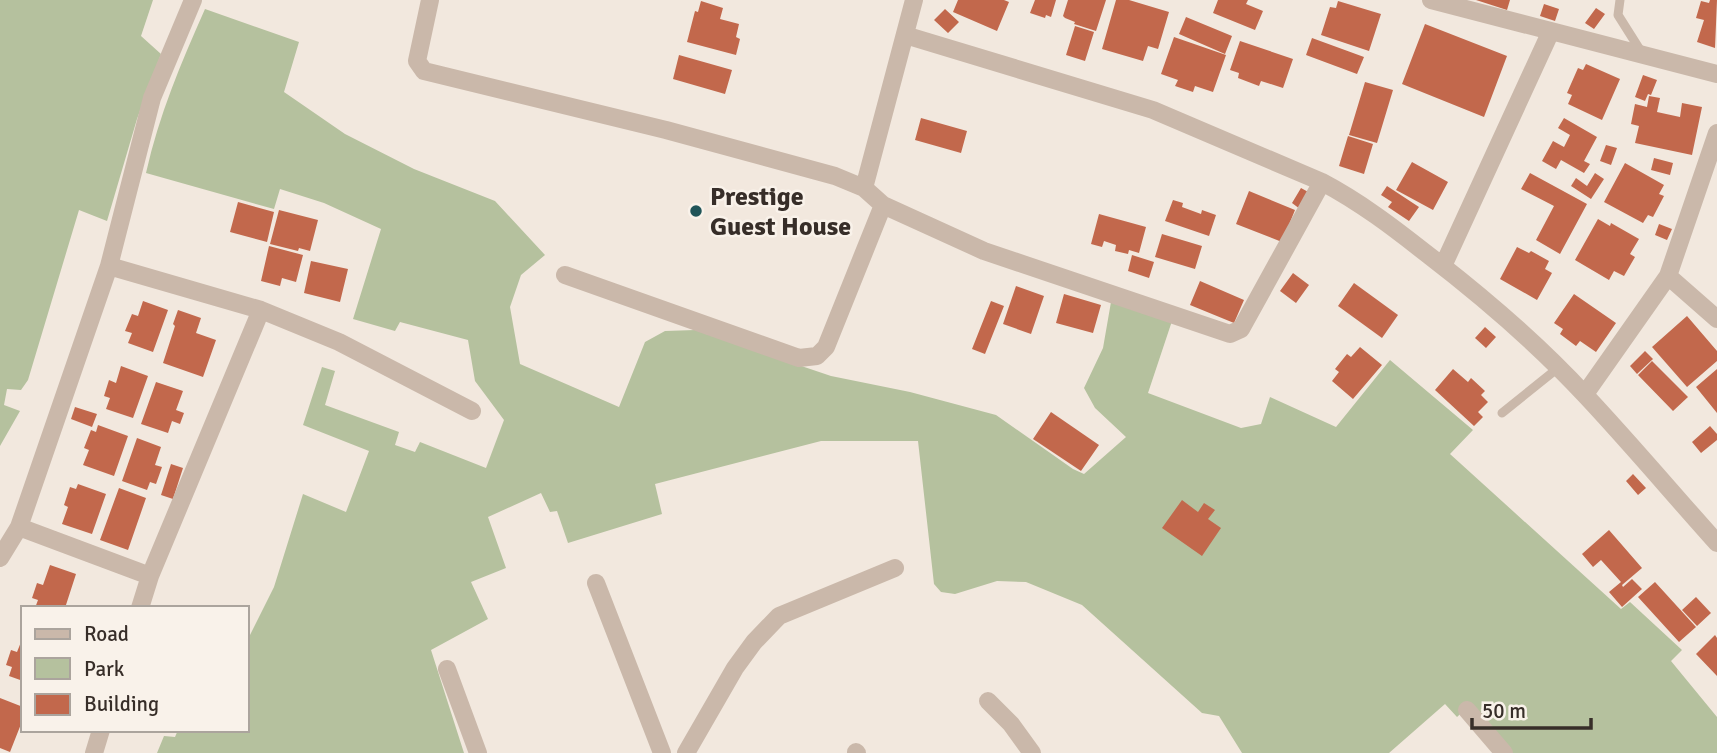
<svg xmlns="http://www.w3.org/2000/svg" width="1717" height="753" font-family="Signika,sans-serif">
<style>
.green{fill:#b5c19e}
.building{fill:#c2684c}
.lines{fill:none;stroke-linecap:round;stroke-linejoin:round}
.service{stroke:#cab8aa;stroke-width:9}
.minor{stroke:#cab8aa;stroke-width:18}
.poi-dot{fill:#205458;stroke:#f9f2ea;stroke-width:2.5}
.labels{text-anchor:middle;stroke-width:5;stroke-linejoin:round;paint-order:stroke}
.poi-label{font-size:26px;font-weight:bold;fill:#372e29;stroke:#f9f2ea;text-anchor:start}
</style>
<rect width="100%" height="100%" fill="#f2e8de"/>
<path class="green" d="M0,0H153L141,36L161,54L137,119L107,221L79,210L28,380L21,390L7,389L4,405L20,411L0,446Z
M205,9L299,42L284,92L345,134L414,169L495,201L545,255L521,275L510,307L520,364L619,407L645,342L665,331L695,330L831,376L910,392L996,415L1073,469L1084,474L1126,437L1095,408L1084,388L1103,348L1111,302L1173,318L1148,393L1241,428L1261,424L1270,397L1336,427L1390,360L1473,430L1450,454L1621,609L1630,602L1682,650L1671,661L1717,717V753H1512L1470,705L1457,717L1445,704L1389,753H1242L1219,716L1202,713L1082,605L1026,582L997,581L955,594L941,592L934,584L918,441H821L655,484L662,514L568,543L557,511L550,512L541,493L488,517L506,568L471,582L488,619L431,650L464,753H157L164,736L175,737L178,730H247V641L274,587L303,494L346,512L369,451L303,425L322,367L335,371L325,405L399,432L395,445L415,452L420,442L486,468L504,420L475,381L468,340L400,322L395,331L353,319L381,229L324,203L280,189L274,209L146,173C159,115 181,63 205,9Z"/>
<path class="building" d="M958,0H1004L1009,2L997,31L953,12Z
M1035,0H1056L1051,17L1046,15L1045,18L1030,13Z
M1068,0H1106L1096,31L1074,24L1075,22L1065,18L1063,16Z
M1116,0H1129L1169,12L1158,49L1148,46L1143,61L1102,49Z
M1218,0H1248L1246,4L1263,11L1255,30L1213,13Z
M1476,0H1510L1507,10Z
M1710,0H1717L1715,48L1697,42L1704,20L1696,18L1701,1L1709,3Z
M701,1L723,8L720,19L739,24L736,37L740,39L736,55L687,42L695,11L698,12Z
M1338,1L1381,14L1369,51L1321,35L1330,7L1336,8Z
M1544,4L1559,9L1555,21L1540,16Z
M1596,8L1605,14L1594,29L1585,23Z
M945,9L959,22L948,33L934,20Z
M1186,17L1232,36L1225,54L1179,34Z
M1425,24L1507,56L1484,117L1402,84Z
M1075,26L1094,32L1085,61L1066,55Z
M1174,37L1226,55L1213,92L1195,86L1193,92L1175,86L1178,80L1161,74Z
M1312,38L1364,57L1357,74L1306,55Z
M1240,41L1293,59L1283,88L1261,81L1259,86L1238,78L1239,73L1230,70Z
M679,55L732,70L725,94L673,79Z
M1586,64L1620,79L1602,120L1568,104L1572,95L1567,93L1578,68L1583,70Z
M1643,75L1657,80L1651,95L1648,94L1645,101L1635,97Z
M1365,82L1393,90L1377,143L1349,135Z
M1649,96L1660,98L1657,112L1680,117L1682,103L1702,107L1692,155L1635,143L1639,126L1631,124L1635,104L1647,107Z
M921,118L967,131L961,153L915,140Z
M1564,118L1597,137L1584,161L1590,164L1584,173L1561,160L1556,169L1542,161L1553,141L1564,147L1570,135L1558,128Z
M1348,136L1373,144L1364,174L1339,166Z
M1606,145L1617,148L1611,165L1600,161Z
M1654,158L1673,163L1670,175L1651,170Z
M1412,162L1448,182L1433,210L1396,190Z
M1625,163L1664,185L1659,194L1664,196L1653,217L1648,215L1643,223L1604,202Z
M1530,173L1587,204L1560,254L1536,240L1554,206L1521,189Z
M1595,173L1604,179L1591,199L1571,186L1576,178L1587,186Z
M1387,186L1419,207L1409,221L1388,207L1392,202L1381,195Z
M1301,188L1310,193L1300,209L1292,203Z
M1249,191L1295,210L1282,242L1236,224Z
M1173,200L1183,203L1182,207L1201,214L1202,210L1216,215L1209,236L1165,221Z
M238,202L274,212L267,242L230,232Z
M279,210L318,220L310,251L299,248L298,251L270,244Z
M1099,214L1146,227L1139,253L1129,250L1128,254L1115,251L1116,245L1104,241L1102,247L1091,244Z
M1598,219L1610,226L1611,223L1639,239L1630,254L1635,257L1624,276L1614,271L1609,280L1575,260Z
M1659,224L1672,229L1667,240L1655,235Z
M1162,234L1202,246L1195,269L1155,257Z
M269,246L303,255L296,282L282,278L280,286L261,281Z
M1517,247L1529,253L1531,251L1549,261L1545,269L1552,273L1537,300L1500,279Z
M1132,255L1154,262L1149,278L1128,271Z
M311,261L348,269L340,302L304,293Z
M1293,273L1309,285L1296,303L1280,291Z
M1200,281L1244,300L1234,323L1190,305Z
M1354,283L1398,315L1382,338L1338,306Z
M1016,286L1044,296L1031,334L1003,324Z
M1064,294L1101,305L1093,333L1056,323Z
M1574,294L1616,323L1596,352L1580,341L1576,346L1560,334L1563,329L1554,323Z
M143,301L168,310L153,352L128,343L132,333L125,331L132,314L138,316Z
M991,301L1004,306L985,354L972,349Z
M178,310L201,318L196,333L216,340L203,377L163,363L175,326L173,324Z
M1687,316L1717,351V361L1687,387L1652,347Z
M1485,327L1496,337L1486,348L1475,338Z
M1360,347L1382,365L1353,399L1332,381L1339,372L1335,369L1347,354L1351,357Z
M1645,351L1653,359L1637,374L1630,366Z
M1652,361L1688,397L1673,411L1638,375Z
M121,366L148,376L133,418L106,409L110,398L104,396L109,380L116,383Z
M1453,369L1468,382L1471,378L1485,391L1481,395L1488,402L1478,412L1483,417L1474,426L1435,390Z
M1717,369V413L1696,387Z
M156,382L183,391L176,410L184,413L180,424L172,421L168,433L141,424Z
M75,407L97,414L92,427L71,419Z
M1051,412L1099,445L1081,471L1033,439Z
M98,425L128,436L114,476L83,465L89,450L84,448L91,430L96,432Z
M1710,426L1717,434V440L1701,453L1692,442Z
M137,438L161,447L155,465L162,467L156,484L150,482L147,490L122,481Z
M171,464L183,468L173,499L161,495Z
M1633,474L1646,488L1638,495L1626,481Z
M78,484L106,494L92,534L62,524L68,507L64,505L70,487L76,489Z
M119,488L146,498L128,550L100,540Z
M1182,500L1198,512L1204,503L1215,510L1208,519L1221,528L1202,556L1162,528Z
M1609,530L1642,568L1622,585L1623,587L1632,579L1642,589L1622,607L1609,592L1621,582L1601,560L1593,567L1582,554Z
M50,565L76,574L65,608H35L38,600L32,598L37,583L43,585Z
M1655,582L1696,627L1679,642L1638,597Z
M1696,597L1711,613L1697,626L1682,610Z
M1715,635L1717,638V676L1696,654Z
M23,637V681L9,676L12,667L6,665L11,650L17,652Z
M0,698L23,707V719L10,752L0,748Z"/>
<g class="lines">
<path class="service" d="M1620,0L1618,15L1642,53
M1502,413L1558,368"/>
<path class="minor" d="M430,0L417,61L424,71L666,130L835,176L864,188L883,205L984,251L1230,334L1241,329L1322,182
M1431,0L1717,74
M905,35L1153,110L1322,182C1360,202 1394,228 1427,254C1483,297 1538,344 1586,396C1631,444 1673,494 1717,543
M864,188L914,0
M109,266L261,310L339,342L472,411
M1443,266L1551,31
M565,275L799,358L817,356L826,347L883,205
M1668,276L1717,319
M1585,394L1668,276L1717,133
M19,527L150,576
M0,558L19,527L109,266L152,98L193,0
M596,583L662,753
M140,608L150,576L261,310
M447,669L478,753
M988,701L1011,724L1032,753
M1467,710L1504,753
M856,752L857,753
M94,753L101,730
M686,753L735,668L754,642L779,616L895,568"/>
</g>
<circle class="poi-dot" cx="696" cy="211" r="7"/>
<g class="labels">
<g class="poi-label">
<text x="710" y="205">Prestige<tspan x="710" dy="30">Guest House</tspan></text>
</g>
</g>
<rect x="21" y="606" width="228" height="126" fill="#f9f2ea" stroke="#aba49d" stroke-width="2"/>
<rect x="35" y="629" width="35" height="10" fill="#cab8aa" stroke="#aba49d" stroke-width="2"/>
<text x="84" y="641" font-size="21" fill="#372e29">Road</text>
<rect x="35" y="658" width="35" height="21" fill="#b5c19e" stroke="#aba49d" stroke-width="2"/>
<text x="84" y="676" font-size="21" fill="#372e29">Park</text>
<rect x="35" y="694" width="35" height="21" fill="#c2684c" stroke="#aba49d" stroke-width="2"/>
<text x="84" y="711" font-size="21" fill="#372e29">Building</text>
<path d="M1472 718v10h119v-10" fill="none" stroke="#372e29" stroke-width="3.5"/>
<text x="1482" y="718" font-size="21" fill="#372e29" stroke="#f9f2ea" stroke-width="5" paint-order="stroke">50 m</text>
</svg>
